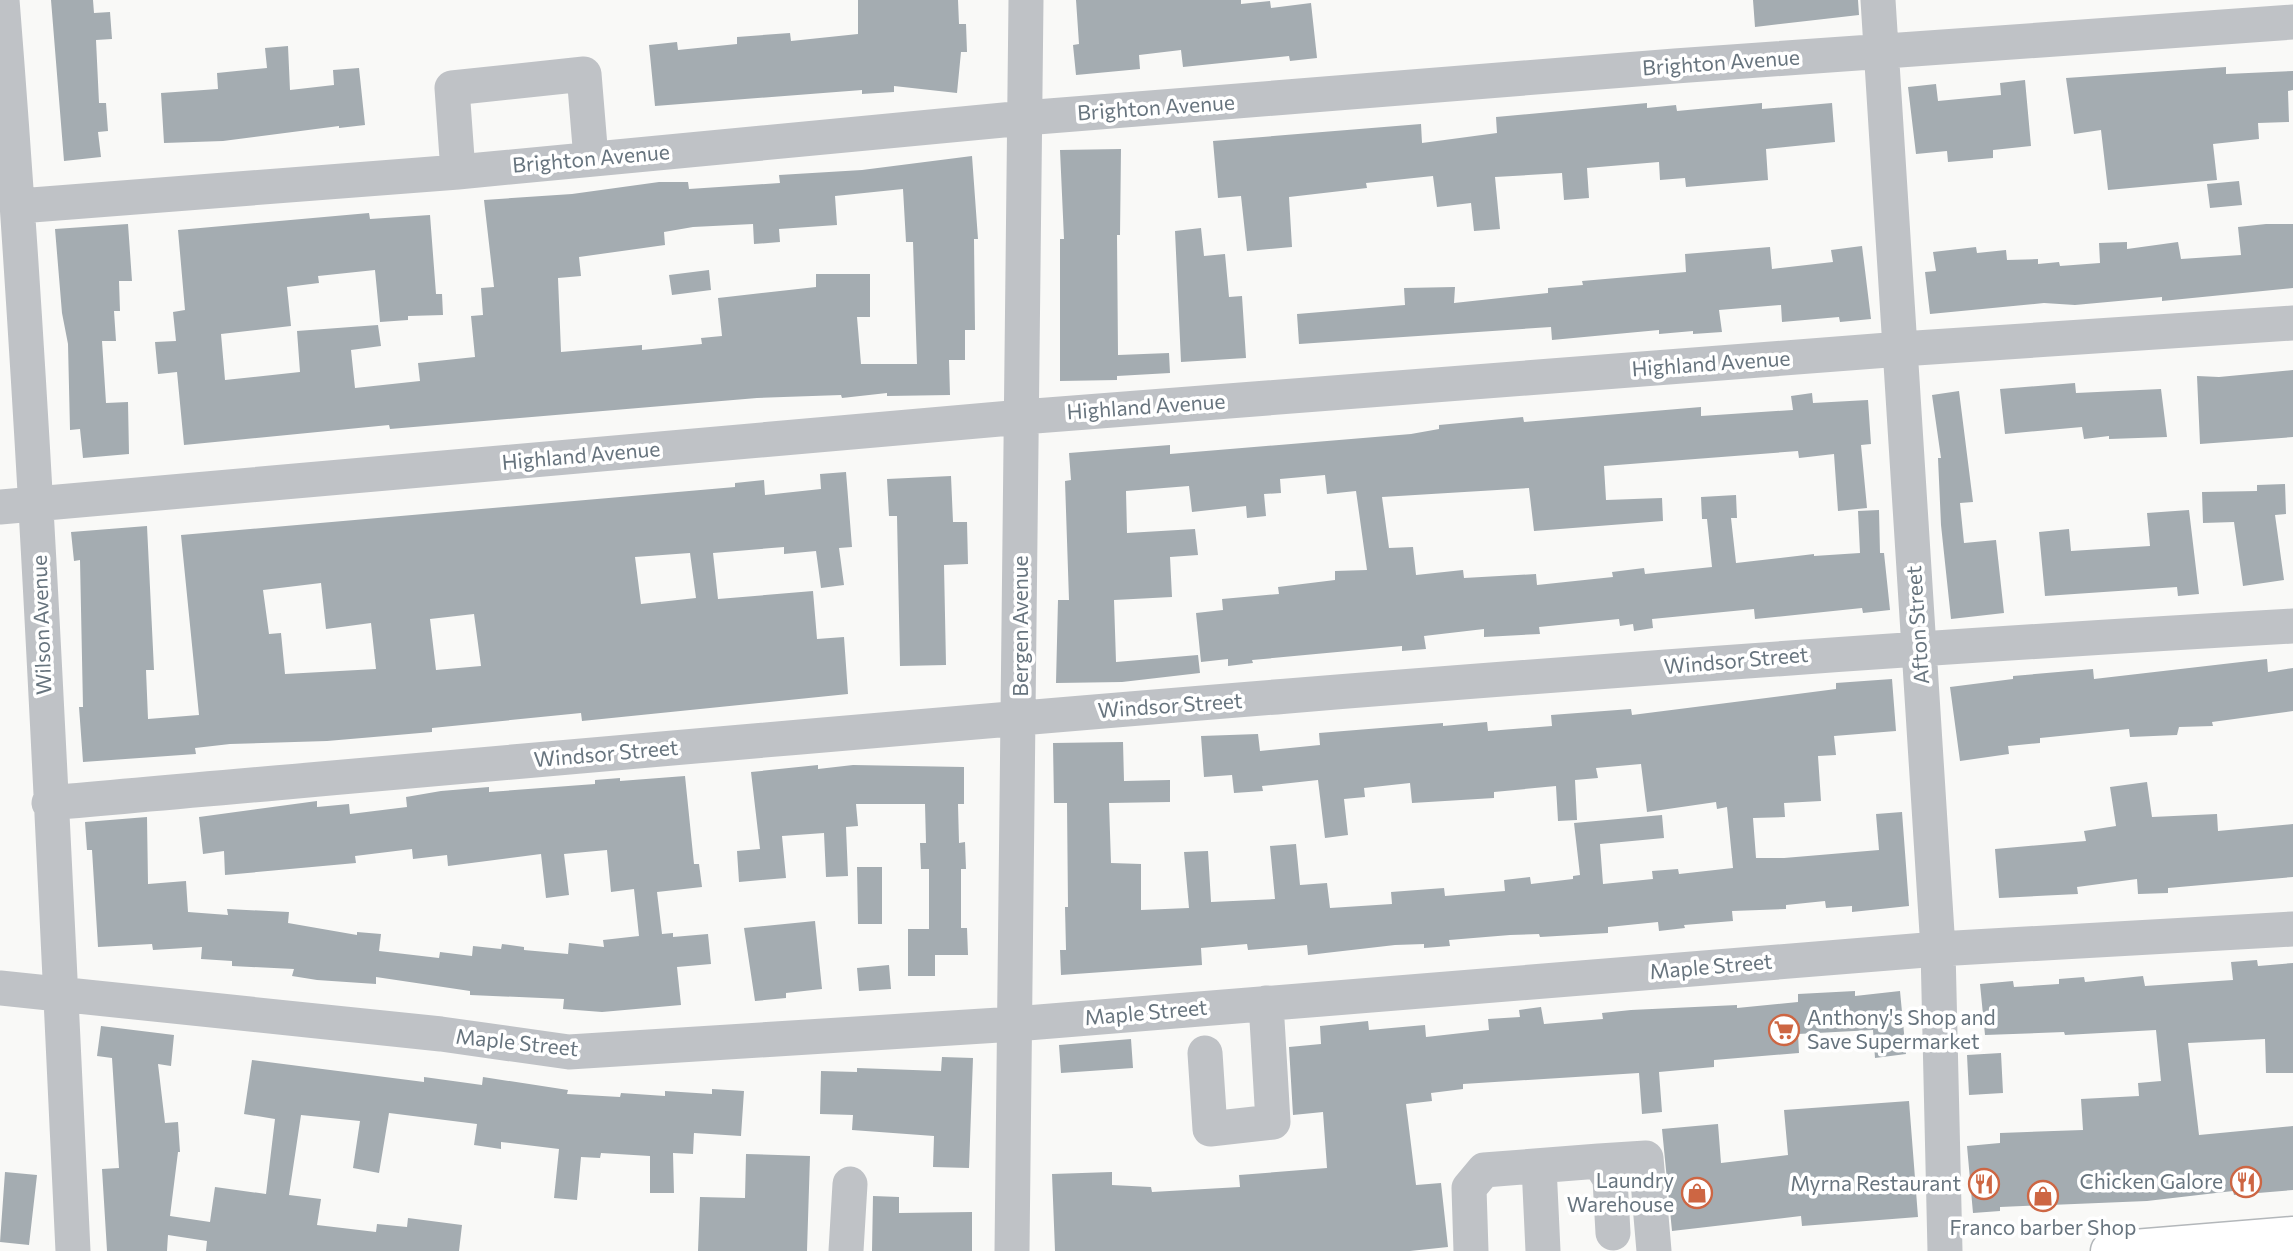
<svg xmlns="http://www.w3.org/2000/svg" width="2293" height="1251" font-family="Commissioner,sans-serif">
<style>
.building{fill:#a4acb1;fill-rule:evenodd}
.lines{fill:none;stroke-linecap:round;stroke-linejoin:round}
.major-casing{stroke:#b3b7ba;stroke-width:41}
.minor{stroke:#bfc2c6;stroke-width:35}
.major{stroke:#fff;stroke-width:38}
.labels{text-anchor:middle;stroke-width:7;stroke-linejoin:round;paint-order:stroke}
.street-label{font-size:21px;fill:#67747e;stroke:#fff}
.poi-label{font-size:21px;fill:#67747e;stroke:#fff;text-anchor:end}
</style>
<rect width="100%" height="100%" fill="#f9f9f7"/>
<path class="building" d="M51,0H93L94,13L110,12L112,39L96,40L99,103H106L108,131L98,132L101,157L64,161Z
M858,0H958L959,24H966L967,52H961L957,93L894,86V92L862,94V90L655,106L649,45L677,42L678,50L737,44V37L790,33L791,41L858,34Z
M1076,0H1241V4L1270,1L1271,8L1311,3L1317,58L1290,61L1289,56L1183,67L1181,50L1139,55L1140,69L1076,75L1073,45L1079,44Z
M1753,0H1858L1859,15L1755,27Z
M288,46L290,90L334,85L333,70L359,68L365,125L339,128V126L223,141L164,143L161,93L218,89L217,73L267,68L265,48Z
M2226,67V74L2293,71V90L2288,91L2289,122L2258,123L2259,139L2213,144L2217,180L2108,190L2101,130L2074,134L2066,78Z
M2025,80L2031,146L1993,150V158L1948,162L1947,151L1916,154L1908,87L1936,84L1938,101L2001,95L2000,83Z
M1647,103V108L1676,105L1677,111L1762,103V109L1832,103L1835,142L1766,149L1768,180L1686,187L1685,178L1660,180L1659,162L1587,168L1589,198L1564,200L1562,173L1495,177L1500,229L1474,231L1471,203L1437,207L1433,176L1366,183L1367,188L1289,197L1292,247L1247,251L1241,196L1218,198L1213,141L1421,124L1422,143L1497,133L1496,117Z
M1121,149L1120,235H1117L1118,355L1169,353L1170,373L1117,376V380L1060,381V239H1064L1060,150Z
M972,156L978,239H974L975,330H965V360H949L950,395L887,396V393L842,398L841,395L757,398L390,429L389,425L184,445L177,372L158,374L155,342L176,341L173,312L185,310L178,230L369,213L370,219L430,215L436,294H442L443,315L408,316V320L380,322L375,270L318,276L319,283L287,287L291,326L221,334L225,380L300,372L297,331L378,325L381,346L351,350L355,388L420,381L418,363L475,357L471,316L483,315L481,288L494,287L484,200L572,194L659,182H688L689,189L780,183L779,175L862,170ZM903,189L906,242H913L917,364H861L857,317H870V274H816V287L718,298L722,336L701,338L702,344L642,350V345L561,352L558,278L581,276L579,257L665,245L664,232L693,227L753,224L754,244L780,242L779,229L837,225L835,196Z
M2239,181L2242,205L2210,208L2207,184Z
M128,224L132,281H119L120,311H114L116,341H102L106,403L128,402L129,454L83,458L80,429L70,430L68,344L62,313L55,229Z
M2266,224H2293V288L2162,301V297L2075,305L2044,303L1930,314L1925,272L1936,271L1933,252L1976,247L1977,253L2006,250L2007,260L2038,259V264L2059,262L2060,266L2100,263L2099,243L2127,242V249L2178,242L2181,259L2241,255L2238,227Z
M1201,228L1204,256L1225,254L1229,297L1242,296L1246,358L1181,362L1175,231Z
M1862,246L1871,319L1840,322L1839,317L1782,322L1781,305L1719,310L1722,332L1693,334V331L1659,334V330L1552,340L1551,327L1299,344L1297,314L1405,305L1404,288L1455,287L1454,303L1548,293V288L1583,285L1582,281L1686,272L1685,254L1770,247L1772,269L1833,262L1831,250Z
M709,270L711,290L672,295L669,275Z
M2293,370V437L2200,444L2197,376L2219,377Z
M2075,383L2076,393L2161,389L2167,437L2109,439V436L2084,439L2082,427L2005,434L2000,389Z
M1959,391L1973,502L1960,503L1964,543L1996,540L2004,613L1951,619L1941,525L1938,458H1941L1932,395Z
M1812,393L1813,403L1868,400L1871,444L1861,445L1867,508L1838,511L1834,454L1799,458L1798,451L1604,466L1606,500L1662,498L1663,521L1534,531L1529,488L1382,497L1389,548L1413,547L1416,575L1463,570L1464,578L1536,574L1537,585L1613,577L1612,572L1644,568L1645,574L1712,567L1707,519H1702L1701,497L1736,495L1737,518H1731L1736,563L1814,554V556L1860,553L1858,511L1879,510L1880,553H1884L1890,610L1863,613L1862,608L1755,619L1754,609L1652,619L1653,628L1634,631L1633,624L1620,626L1619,619L1539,627L1540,634L1484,637V629L1424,636L1426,649L1402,651V646L1252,660L1253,663L1228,666V659L1201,662L1196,613L1223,610L1222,599L1279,594L1278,587L1335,580V571L1367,570L1356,491L1327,494L1325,475L1280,479L1281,493L1264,494L1266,516L1247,518L1246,506L1192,512L1189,486L1126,491L1127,533L1195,529L1198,555L1170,557L1172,597L1114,600L1116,662L1198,655L1200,673L1122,682L1056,683L1058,600H1069L1065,481L1071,480L1069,453L1170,445V454L1411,434L1439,429V425L1523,417L1524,422L1701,407V416L1793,410L1791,396Z
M846,472L852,547L839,548L844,585L821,588L816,551L784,554V547L713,553L718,599L813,591L817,639L844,637L848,694L582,721L581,713L432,728V732L327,741L230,744L195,748L196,754L83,762L79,707H83L80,560L74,561L71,532L147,526L154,670H146L148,719L199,715L181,535L735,487V483L764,480L765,495L821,489L820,474ZM690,553L696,598L641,604L635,557ZM321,583L326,629L371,623L376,669L285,674L281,633L269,634L263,590ZM474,614L481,666L436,670L430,619Z
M951,476L953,522H967L968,564L944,565L946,665L900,666L897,516H889L887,479Z
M2285,484L2286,514L2275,515L2284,580L2243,586L2234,522L2203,523L2202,492L2257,491V485Z
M2189,510L2199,594L2178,596L2177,587L2045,596L2039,532L2069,529L2071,551L2150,546L2147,513Z
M2267,659L2268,672L2293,668V711L2212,722L2213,726L2179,727L2177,735L2130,737L2129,729L2040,738V743L2008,746L2009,754L1960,761L1950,687L2013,679V676L2093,669L2094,679Z
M1892,679L1896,731L1834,736L1836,755L1818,756L1821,801L1784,803L1785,817L1753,818L1756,858H1784L1879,850L1876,814L1902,812L1909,906L1852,912V906L1826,908L1825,901L1786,905V909L1732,911L1733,921L1684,925L1685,928L1659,931L1658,922L1608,927V933L1540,937L1539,934L1510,935L1449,940L1450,946L1424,948V944L1395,945L1308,955L1307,945L1248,950L1247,944L1201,948L1202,965L1061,975L1060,950H1066L1065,907H1068L1067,803H1054L1053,743L1123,742L1124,781L1170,780V802L1109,803L1111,863L1141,864V910L1189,908L1184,852L1208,851L1211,902L1275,899L1270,846L1296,844L1300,885L1327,883L1330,908L1392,904L1391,892L1444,888L1445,896L1505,891L1504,880L1530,877L1531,884L1573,879V876L1580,875L1574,823L1662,815L1664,838L1600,844L1603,884L1653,879L1652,871L1678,869L1679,874L1733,868L1727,807L1717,809L1716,802L1647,812L1641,764L1596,768L1598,778L1575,780L1577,820L1558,821L1556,786L1494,792V798L1412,803L1410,783L1364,788L1365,797L1344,799L1348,835L1325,838L1318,780L1262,786L1263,791L1234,793L1232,775L1204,777L1201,736L1258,734L1260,751L1320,745L1319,733L1443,723V726L1487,722L1488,731L1552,726L1551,715L1631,709L1632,715L1836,689V683Z
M818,765V769L853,765L964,767V804H958L959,843L965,842L966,869H961V928H967L968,955H935V976H908V929H929V869H921L920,843H926L925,804H856L858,826L846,827L848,876L826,877L824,833L782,836L786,878L739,882L737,851L760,849L751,772Z
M685,776L694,864H699L702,887L657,892L662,934L673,933V937L708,934L711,964L677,967L681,1005L602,1012L563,1009L564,999L470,995V991L376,977V984L317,980L292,976L294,969L232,966V961L201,959L202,947L153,950L152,944L98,947L92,850H87L85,822L147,817L148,884L186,881L188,912L228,915L227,909L289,912L288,923L357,935V932L381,934L379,951L439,958L440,952L472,956L473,946L501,949L502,944L524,947V950L568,954L569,943L604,947L603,940L639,936L634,889L611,892L607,850L564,854L569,895L546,898L541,854L448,866L447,855L413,859L412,849L355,856L356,863L225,875L224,851L203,854L199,817L317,801V807L349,804L350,814L407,807L406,797L441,791L489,787V792L595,784V780L620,778V781Z
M2147,782L2152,817L2217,814L2218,831L2293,824V877L2168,888V893L2138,894L2137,879L2077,887L2078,894L1999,898L1995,849L2086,841L2084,831L2116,826L2110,787Z
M857,867H882V924H858Z
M815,921L822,989L786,993V998L755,1001L744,928Z
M2257,960L2258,966L2293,963V1073H2266L2265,1039L2188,1043L2199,1135L2293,1126V1190L2234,1195L2233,1191L2147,1201L2000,1207V1211L1973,1213L1967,1146L2000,1143V1133L2083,1130L2081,1099L2139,1096L2138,1083L2161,1081L2156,1030L2065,1035L2064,1032L1985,1035L1980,984L2013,981L2014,987L2059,984V979L2084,977L2085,982L2143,976L2145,986L2233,980L2231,962Z
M889,965L891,989L859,991L857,968Z
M1855,991V996L1900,991L1906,1054L1875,1058L1873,1030L1798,1034L1799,1053L1714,1060V1067L1659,1072L1662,1112L1642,1114L1639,1073L1463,1084V1089L1431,1093L1432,1101L1406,1104L1416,1185L1441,1183L1448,1247L1410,1251H1055L1052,1174L1112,1172V1185L1151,1187L1152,1192L1240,1187L1239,1175L1327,1168L1323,1112L1293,1115L1289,1047L1321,1044L1320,1026L1368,1021L1369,1030L1425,1025L1426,1037L1489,1030L1488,1019L1520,1017L1519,1010L1541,1007L1544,1024L1603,1019L1602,1013L1631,1010L1737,1005V1008L1798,1002V994Z
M101,1026L174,1035L171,1066L158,1064L165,1123L178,1122L180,1152H178L170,1216L210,1222L215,1187L266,1194L275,1119L244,1114L252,1060L424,1082V1077L482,1085L483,1077L568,1090L567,1094L620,1097L621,1093L665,1096V1091L712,1094V1089L744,1091L741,1136L694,1133L693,1154L673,1153L674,1193H650V1156L601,1153L600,1158L581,1157L577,1200L554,1198L559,1149L501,1142V1149L474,1145L477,1124L389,1113L379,1173L353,1168L360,1121L301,1115L289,1195L321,1199L317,1225L376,1232L377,1224L407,1227L408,1218L462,1225L459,1251H206L207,1241L168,1235L167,1251H107L102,1169L119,1168L112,1058L97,1056Z
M1131,1039L1133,1068L1061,1073L1059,1045Z
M2001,1053L2003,1093L1969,1095L1967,1055Z
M942,1057L973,1058L969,1168L933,1167L934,1136L852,1130L853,1115L820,1114L821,1071L857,1072V1068L941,1071Z
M1909,1101L1918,1217L1802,1226L1801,1216L1672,1231L1662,1129L1718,1124L1721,1163L1788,1155L1784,1110Z
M746,1154L810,1156L807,1251H698L700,1197L745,1198Z
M5,1172L37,1175L29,1245L0,1242Z
M873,1196L899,1197V1213L972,1212V1251H872Z"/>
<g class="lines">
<g class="major-casing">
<path id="major" d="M2110,1251L2293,1236"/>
</g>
<path class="minor" d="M2,0C35,416 53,834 73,1251
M1878,0L1938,949L1945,1251
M458,172L452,88L584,74L591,159
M19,206L458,172L1024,118L1675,66L2293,22
M0,507L1022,417L1901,349L2293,323
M49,803C797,737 1544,668 2293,626
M0,988L441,1034L569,1052L1015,1024L1938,949L2293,929
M1205,1053L1210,1129L1273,1122L1266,1003
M1599,1161L1646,1158L1654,1251
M1539,1166L1543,1251
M846,1251L850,1184
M1012,1251L1026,0
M1471,1251L1469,1188L1484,1170L1599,1161L1610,1179L1613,1233"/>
<use href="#major" class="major"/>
</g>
<defs>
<g id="supermarket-ring" transform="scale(1.575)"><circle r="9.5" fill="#fff" stroke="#cd6643" stroke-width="1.5"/><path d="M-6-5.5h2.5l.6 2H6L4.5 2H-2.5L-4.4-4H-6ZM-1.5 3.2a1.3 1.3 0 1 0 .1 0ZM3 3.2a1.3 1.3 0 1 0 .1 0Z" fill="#cd6643"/></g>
<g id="restaurant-ring" transform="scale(1.575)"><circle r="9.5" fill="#fff" stroke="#cd6643" stroke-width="1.5"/><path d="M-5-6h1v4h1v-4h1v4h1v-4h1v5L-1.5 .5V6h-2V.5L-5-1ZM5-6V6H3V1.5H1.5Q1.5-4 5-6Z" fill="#cd6643"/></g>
<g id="shop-ring" transform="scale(1.575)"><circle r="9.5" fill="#fff" stroke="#cd6643" stroke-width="1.5"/><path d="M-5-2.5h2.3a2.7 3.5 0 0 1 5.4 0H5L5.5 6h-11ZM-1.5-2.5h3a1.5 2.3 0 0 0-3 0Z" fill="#cd6643"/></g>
</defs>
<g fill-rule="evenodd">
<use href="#supermarket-ring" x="1784" y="1030"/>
<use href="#restaurant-ring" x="2246" y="1182"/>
<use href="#restaurant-ring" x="1984" y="1184"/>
<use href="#shop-ring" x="1697" y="1193"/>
<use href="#shop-ring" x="2043" y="1196"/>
</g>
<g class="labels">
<g class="street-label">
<text transform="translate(1721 63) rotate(-4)" y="7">Brighton Avenue</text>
<text transform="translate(1156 108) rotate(-4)" y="7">Brighton Avenue</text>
<text transform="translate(591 159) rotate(-5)" y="7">Brighton Avenue</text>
<text transform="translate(1711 364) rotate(-4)" y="7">Highland Avenue</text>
<text transform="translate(1146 407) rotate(-4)" y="7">Highland Avenue</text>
<text transform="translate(581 456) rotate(-5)" y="7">Highland Avenue</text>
<text transform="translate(42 625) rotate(-92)" y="7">Wilson Avenue</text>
<text transform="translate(1918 625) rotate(-94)" y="7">Afton Street</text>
<text transform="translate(1021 626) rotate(-90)" y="7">Bergen Avenue</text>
<text transform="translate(1736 661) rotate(-5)" y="7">Windsor Street</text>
<text transform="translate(1170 706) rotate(-4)" y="7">Windsor Street</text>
<text transform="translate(606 754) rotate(-5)" y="7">Windsor Street</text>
<text transform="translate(1711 967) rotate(-5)" y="7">Maple Street</text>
<text transform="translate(1146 1013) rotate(-5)" y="7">Maple Street</text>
<text transform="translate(517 1043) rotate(6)" y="7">Maple Street</text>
</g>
<g class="poi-label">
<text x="1807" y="1025" text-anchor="start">Anthony's Shop and<tspan x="1807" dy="24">Save Supermarket</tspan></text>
<text x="1674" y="1188">Laundry<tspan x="1674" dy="24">Warehouse</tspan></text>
<text x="2223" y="1189">Chicken Galore</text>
<text x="1961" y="1191">Myrna Restaurant</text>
<text x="2043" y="1235" text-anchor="middle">Franco barber Shop</text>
</g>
</g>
</svg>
